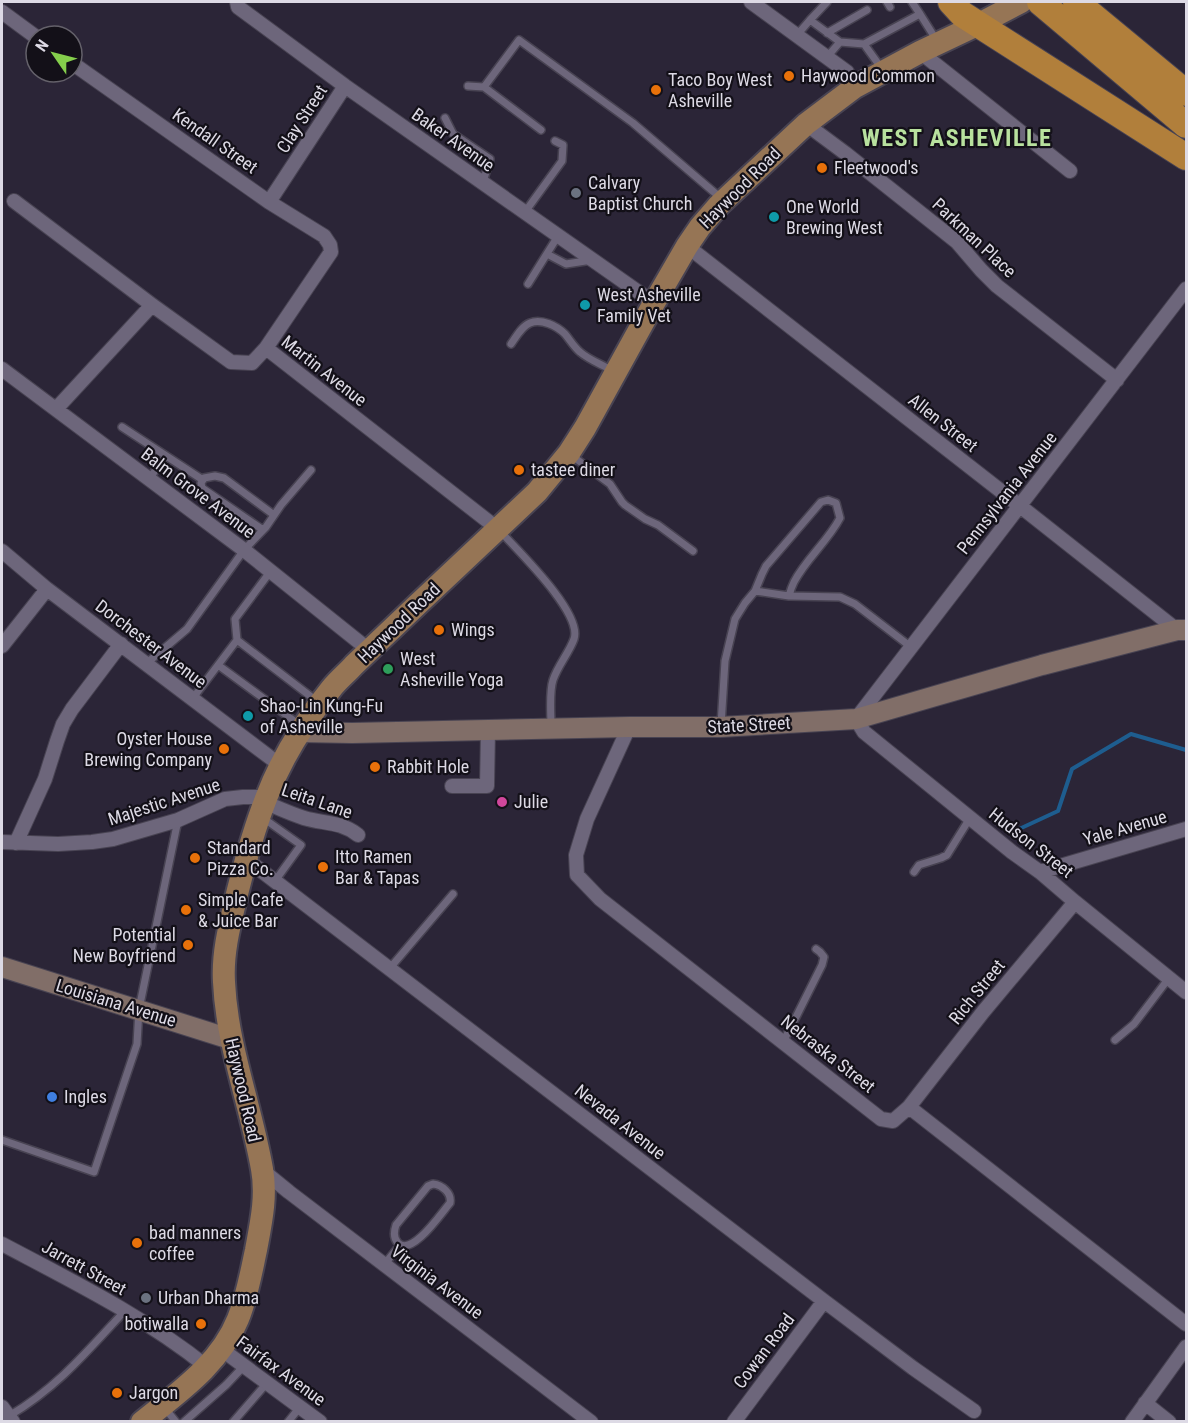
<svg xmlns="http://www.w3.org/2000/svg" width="1188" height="1423" font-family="'Roboto Condensed',sans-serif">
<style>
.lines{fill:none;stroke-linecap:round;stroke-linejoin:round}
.stream{stroke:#1e5d8f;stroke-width:4}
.lane-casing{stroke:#484352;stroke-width:10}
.street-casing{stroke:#484352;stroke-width:16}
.secondary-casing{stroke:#484352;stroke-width:22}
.primary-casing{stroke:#484352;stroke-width:26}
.highway-casing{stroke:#484352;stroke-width:28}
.lane{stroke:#6d667b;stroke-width:7}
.street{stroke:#6d667b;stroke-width:14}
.secondary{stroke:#816e68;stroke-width:20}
.primary{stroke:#967555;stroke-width:22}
.highway{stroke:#b17f3b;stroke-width:26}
.food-dot{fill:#e8710a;stroke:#131018;stroke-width:2}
.worship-dot{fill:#6b7280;stroke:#131018;stroke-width:2}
.culture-dot{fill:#0f9aa8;stroke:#131018;stroke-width:2}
.leisure-dot{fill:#2e9e5b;stroke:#131018;stroke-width:2}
.hotel-dot{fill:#d1479c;stroke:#131018;stroke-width:2}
.shop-dot{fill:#3f7fe0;stroke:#131018;stroke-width:2}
.labels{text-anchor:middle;stroke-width:4.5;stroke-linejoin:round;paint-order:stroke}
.poi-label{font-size:18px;fill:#dddae5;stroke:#131018;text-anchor:start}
.street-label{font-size:18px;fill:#dddae5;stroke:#131018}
.district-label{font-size:24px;font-weight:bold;letter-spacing:1.5px;fill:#b8e19e;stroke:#131018}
</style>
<rect width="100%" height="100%" fill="#2b2537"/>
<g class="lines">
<path class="stream" d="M1017,830L1058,811L1072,769L1131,734L1186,750"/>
<g class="lane-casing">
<path id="lane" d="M887,2L890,7
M912,2L920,14
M810,20L827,2
M827,33L867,10
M797,35L810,20L840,42L864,44
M827,57L840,42
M882,69L864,44L920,14L937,41
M468,86L484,87L519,40L633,123L722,199
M484,87L541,130
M445,118L453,134L490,159L483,182
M525,212L562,161L563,145L555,141
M547,254L566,264L592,260
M528,284L558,236
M511,344C516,337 522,326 530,323C541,318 557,326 565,334C570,340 574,347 580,352C589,360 603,365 613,371
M122,427L203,480
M571,455L610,484L622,502L625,505L645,519L658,525L693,551
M149,479L166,456
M263,530L202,488L201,483L204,478L215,476L224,478L274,515
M500,531C517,550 583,613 574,639C569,653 558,665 553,680C549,692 551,713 551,726
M789,596L840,597L855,604L911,647
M237,640L318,702
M147,663L187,629L244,550L266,527L281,505L311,470
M218,665L301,726
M193,698L237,640L235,619L270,572
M721,725L725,661L735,619L745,603L755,591L762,574L766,566L821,502L828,500L836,503L840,518C828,541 806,559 794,582C792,586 790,592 789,596L755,591
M263,818L301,845L275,881
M914,872L919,865L941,858L947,855L970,818
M390,968L453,894
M1115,1040L1134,1024L1169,978
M783,1042L796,1017L822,965L824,957L820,952L816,949
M2,1140L94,1172L137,1044L139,1009L178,820
M433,1184C442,1185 452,1193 450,1203C442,1212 412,1257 398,1243C393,1238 394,1231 396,1225L428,1186Z
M384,1265L400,1245
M164,1407L176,1422
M9,1416C55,1389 85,1354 120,1316L123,1311
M184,1422L226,1385L244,1366
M233,1422L267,1383
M288,1422L300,1407"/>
</g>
<g class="street-casing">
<path id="street" d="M237,2L238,7L345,86L654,303
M751,2L847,72L855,87
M2,12L36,37
M920,52L1070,171
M806,124L845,153L957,242L981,270L997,286L1117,380
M14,201L152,305L231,362L252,363L266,348L331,252L330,245L324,236L269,202L72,63
M269,202L345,86
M687,246L1020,506L1177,630
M1186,289L856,719L864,732L1012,852L1040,872L1075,902L1186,992
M266,348L498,529
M2,369L244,550L369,650
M56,409L152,305
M2,551L47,589L280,765
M2,646L47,589
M629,727L587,819L576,855L577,875L600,899L881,1119L893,1121L909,1107L1186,1324
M452,786H487L488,730
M264,802C278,808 291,814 304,818C324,824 340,821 358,835
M2,842L58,844L92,842L113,839L178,820L225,799L243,797H266
M16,843L45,779L57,741L63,724L72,709L121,644
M246,859L824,1301L913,1368L974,1411
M1040,872L1186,829
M909,1107L983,1012L1075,902
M262,1170L289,1192L591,1422
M2,1244C72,1281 145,1317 207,1367
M221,1349L320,1422
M1145,1403L1169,1422
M2,1407L13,1422
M734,1422L824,1301
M1132,1422L1186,1347"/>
</g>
<g class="secondary-casing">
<path id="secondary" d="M299,732L352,733L629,727H720L856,719L1042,665L1177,630H1186
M2,967L230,1039"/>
</g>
<g class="primary-casing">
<path id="primary" d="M142,1422C179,1392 220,1364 238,1319C247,1297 251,1273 256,1250C261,1223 267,1196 262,1169C251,1106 227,1046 224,982C222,951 231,920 238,890C246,858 255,826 267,796C282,757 305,721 331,689C338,680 347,673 354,665C375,645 396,625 417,605C457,567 497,530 537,492L569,453L585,428L654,303L687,246L700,227L719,205L806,124L855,87L920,52L979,24L1021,2"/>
</g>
<g class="highway-casing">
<path id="highway" d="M951,2L962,14L1186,157
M1040,2L1186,125
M1076,2L1186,93"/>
</g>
<use href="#lane" class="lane"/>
<use href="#street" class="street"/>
<use href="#secondary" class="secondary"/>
<use href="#primary" class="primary"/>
<use href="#highway" class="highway"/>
</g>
<g class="food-dot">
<circle cx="789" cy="76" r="6"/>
<circle cx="656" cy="90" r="6"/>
<circle cx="822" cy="168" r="6"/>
<circle cx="519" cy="470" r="6"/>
<circle cx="439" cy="630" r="6"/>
<circle cx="224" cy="749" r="6"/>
<circle cx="375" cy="767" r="6"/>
<circle cx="195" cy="858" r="6"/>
<circle cx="323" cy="867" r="6"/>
<circle cx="186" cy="910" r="6"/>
<circle cx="188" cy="945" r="6"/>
<circle cx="137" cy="1243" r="6"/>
<circle cx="201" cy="1324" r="6"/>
<circle cx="117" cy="1393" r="6"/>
</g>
<g class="worship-dot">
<circle cx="576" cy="193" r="6"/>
<circle cx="146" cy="1298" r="6"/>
</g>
<g class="culture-dot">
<circle cx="774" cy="217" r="6"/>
<circle cx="585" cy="305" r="6"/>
<circle cx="248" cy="716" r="6"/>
</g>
<circle class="leisure-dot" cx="388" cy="669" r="6"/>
<circle class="hotel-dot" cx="502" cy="802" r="6"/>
<circle class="shop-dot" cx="52" cy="1097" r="6"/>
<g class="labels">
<g class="poi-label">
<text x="801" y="82">Haywood Common</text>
<text x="668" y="86">Taco Boy West<tspan x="668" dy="21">Asheville</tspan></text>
<text x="834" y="174">Fleetwood's</text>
<text x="588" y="189">Calvary<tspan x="588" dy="21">Baptist Church</tspan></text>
<text x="786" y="213">One World<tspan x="786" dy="21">Brewing West</tspan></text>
<text x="597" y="301">West Asheville<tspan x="597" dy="21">Family Vet</tspan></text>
<text x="531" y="476">tastee diner</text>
<text x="451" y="636">Wings</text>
<text x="400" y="665">West<tspan x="400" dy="21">Asheville Yoga</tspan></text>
<text x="260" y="712">Shao-Lin Kung-Fu<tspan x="260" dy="21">of Asheville</tspan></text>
<text x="212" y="745" text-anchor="end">Oyster House<tspan x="212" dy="21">Brewing Company</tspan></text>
<text x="387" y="773">Rabbit Hole</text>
<text x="514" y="808">Julie</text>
<text x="207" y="854">Standard<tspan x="207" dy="21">Pizza Co.</tspan></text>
<text x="335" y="863">Itto Ramen<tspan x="335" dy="21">Bar &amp; Tapas</tspan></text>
<text x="198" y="906">Simple Cafe<tspan x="198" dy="21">&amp; Juice Bar</tspan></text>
<text x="176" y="941" text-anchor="end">Potential<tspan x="176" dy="21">New Boyfriend</tspan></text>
<text x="64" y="1103">Ingles</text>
<text x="149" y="1239">bad manners<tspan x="149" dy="21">coffee</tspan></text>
<text x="158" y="1304">Urban Dharma</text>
<text x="189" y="1330" text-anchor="end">botiwalla</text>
<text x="129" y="1399">Jargon</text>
</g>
<g class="street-label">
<text transform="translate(302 119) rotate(-57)" y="6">Clay Street</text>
<text transform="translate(453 140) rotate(35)" y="6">Baker Avenue</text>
<text transform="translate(215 141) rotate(35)" y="6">Kendall Street</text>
<text transform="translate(740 188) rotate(-45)" y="6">Haywood Road</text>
<text transform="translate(974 238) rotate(43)" y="6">Parkman Place</text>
<text transform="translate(324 371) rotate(38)" y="6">Martin Avenue</text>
<text transform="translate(943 423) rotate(38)" y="6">Allen Street</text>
<text transform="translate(198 493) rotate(37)" y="6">Balm Grove Avenue</text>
<text transform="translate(1007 493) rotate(-52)" y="6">Pennsylvania Avenue</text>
<text transform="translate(399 623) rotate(-44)" y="6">Haywood Road</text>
<text transform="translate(151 644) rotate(37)" y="6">Dorchester Avenue</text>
<text transform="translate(749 725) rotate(-3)" y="6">State Street</text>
<text transform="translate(317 801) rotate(19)" y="6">Leita Lane</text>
<text transform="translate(164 802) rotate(-18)" y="6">Majestic Avenue</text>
<text transform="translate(1125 828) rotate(-16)" y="6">Yale Avenue</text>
<text transform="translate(1031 843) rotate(38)" y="6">Hudson Street</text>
<text transform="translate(977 992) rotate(-51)" y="6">Rich Street</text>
<text transform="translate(116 1003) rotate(17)" y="6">Louisiana Avenue</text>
<text transform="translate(828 1054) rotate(38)" y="6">Nebraska Street</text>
<text transform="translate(243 1090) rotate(77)" y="6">Haywood Road</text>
<text transform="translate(620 1122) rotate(38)" y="6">Nevada Avenue</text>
<text transform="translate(84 1268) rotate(29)" y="6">Jarrett Street</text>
<text transform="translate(437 1282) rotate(37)" y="6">Virginia Avenue</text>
<text transform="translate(764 1351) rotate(-53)" y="6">Cowan Road</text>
<text transform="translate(281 1371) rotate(36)" y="6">Fairfax Avenue</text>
</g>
<g class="district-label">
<text x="957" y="146">WEST ASHEVILLE</text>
</g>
</g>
<rect width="1188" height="1423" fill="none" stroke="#dddae5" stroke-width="6"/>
<g transform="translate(54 54) rotate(305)"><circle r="28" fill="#131018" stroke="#64616a" stroke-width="1.5"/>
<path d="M0-4.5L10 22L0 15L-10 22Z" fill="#85cf4c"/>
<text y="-9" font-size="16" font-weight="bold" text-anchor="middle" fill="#dddae5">N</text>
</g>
</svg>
